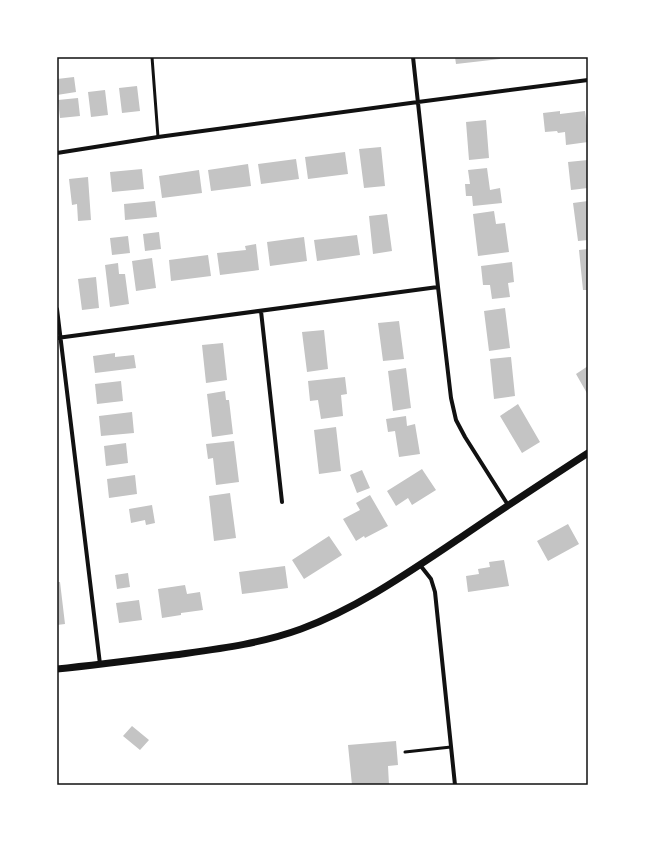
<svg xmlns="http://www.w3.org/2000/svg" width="645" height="842" font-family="'Alegreya Sans',sans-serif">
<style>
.building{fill:#c4c4c4}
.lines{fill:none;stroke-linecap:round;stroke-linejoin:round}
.service{stroke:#111;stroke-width:3}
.minor{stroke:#111;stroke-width:4}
.tertiary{stroke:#111;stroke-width:7}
.neatline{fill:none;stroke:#111;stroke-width:1.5}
</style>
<rect width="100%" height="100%" fill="#fff"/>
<path class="building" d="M455,57H500V59L456,64Z
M74,77L76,92L57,95V79Z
M137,86L140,111L122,113L119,88Z
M105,90L108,115L91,117L88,92Z
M78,98L80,116L60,118L58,100Z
M560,111V114L585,111L588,133V142L566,145L565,132L558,133L557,131L545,132L543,113Z
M486,120L489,158L469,160L466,122Z
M381,147L385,186L364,188L359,149Z
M345,152L348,174L308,179L305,157Z
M296,159L299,179L261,184L258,164Z
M588,160V188L571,190L568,162Z
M248,164L251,186L211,191L208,170Z
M487,168L490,190L500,188L502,203L473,206L472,196H466L465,184H470L468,170Z
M142,169L144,189L112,192L110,172Z
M199,170L202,193L162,198L159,176Z
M88,177L91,220L78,221L77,204L72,205L69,179Z
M155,201L157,217L125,220L124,204Z
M588,201V240L578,241L573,203Z
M494,211L496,224L505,223L509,252L478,256L473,214Z
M387,214L392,251L373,254L369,216Z
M159,232L161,249L145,251L143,234Z
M357,235L360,255L317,261L314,240Z
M128,236L130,253L112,255L110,238Z
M304,237L307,261L270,266L267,242Z
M256,244L259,270L220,275L217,253L246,250L245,246Z
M588,249V290H583L579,250Z
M208,255L211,276L171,281L169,260Z
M152,258L156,288L136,291L132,261Z
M512,262L514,282L508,283L510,297L492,299L490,285H483L481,266Z
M118,263L119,274H125L129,304L110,307L105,265Z
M96,277L99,308L82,310L78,279Z
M505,308L510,348L489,351L484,311Z
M399,321L404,359L383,361L378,323Z
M324,330L328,369L307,372L302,332Z
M223,343L227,380L206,383L202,345Z
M115,353V357L134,355L136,368L95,373L93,356Z
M511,357L515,396L494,399L490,359Z
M588,366V395L576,374Z
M406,368L411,408L393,411L388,371Z
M345,377L347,394L341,395L343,416L321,419L318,400L310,401L308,381Z
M121,381L123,401L97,404L95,384Z
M225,391L226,400H229L233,434L212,437L207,394Z
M518,404L540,442L522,453L500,416Z
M132,412L134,433L101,436L99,416Z
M406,416L407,426L415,424L420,454L399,457L395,431L388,432L386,419Z
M336,427L341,471L319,474L314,430Z
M234,441L239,482L216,485L213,458L208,459L206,444Z
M126,443L128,463L106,466L104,446Z
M422,469L436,490L412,505L408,498L396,506L387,491Z
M362,470L370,488L357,493L350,475Z
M135,475L137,494L109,498L107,479Z
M230,493L236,538L214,541L209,496Z
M370,495L388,526L365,538L364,536L356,541L343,519L360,510L356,503Z
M152,505L155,523L146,525L145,520L131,523L129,509Z
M568,524L579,544L548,561L537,541Z
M329,536L342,555L304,579L292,560Z
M504,560L509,586L468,592L466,576L479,574L478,569L490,567L489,562Z
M285,566L288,588L242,594L239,572Z
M128,573L130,587L117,589L115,575Z
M57,582H60L65,624L57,625Z
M185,585L187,594L200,592L203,610L181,613V615L162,618L158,589Z
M139,600L142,620L119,623L116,603Z
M132,726L149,740L140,750L123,736Z
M396,741L398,765L388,766L389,785H352L348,745Z"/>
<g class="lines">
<path class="service" d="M152,57L158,137
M405,752L451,747"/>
<path class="minor" d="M413,57L438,287L451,398L456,420L465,437L508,505
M57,153L158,137L418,102L588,80
M57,309L100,664
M261,311L282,502
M57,338L438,287
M420,565L431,579L435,592L455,785"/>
<path class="tertiary" d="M57,669C96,665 135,660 174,655C217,649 260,644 301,629C358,608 409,572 460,538C502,509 545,481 588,453"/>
</g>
<rect width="645" height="842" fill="none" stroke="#ffffff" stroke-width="116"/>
<rect x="58" y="58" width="529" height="726" class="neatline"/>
</svg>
